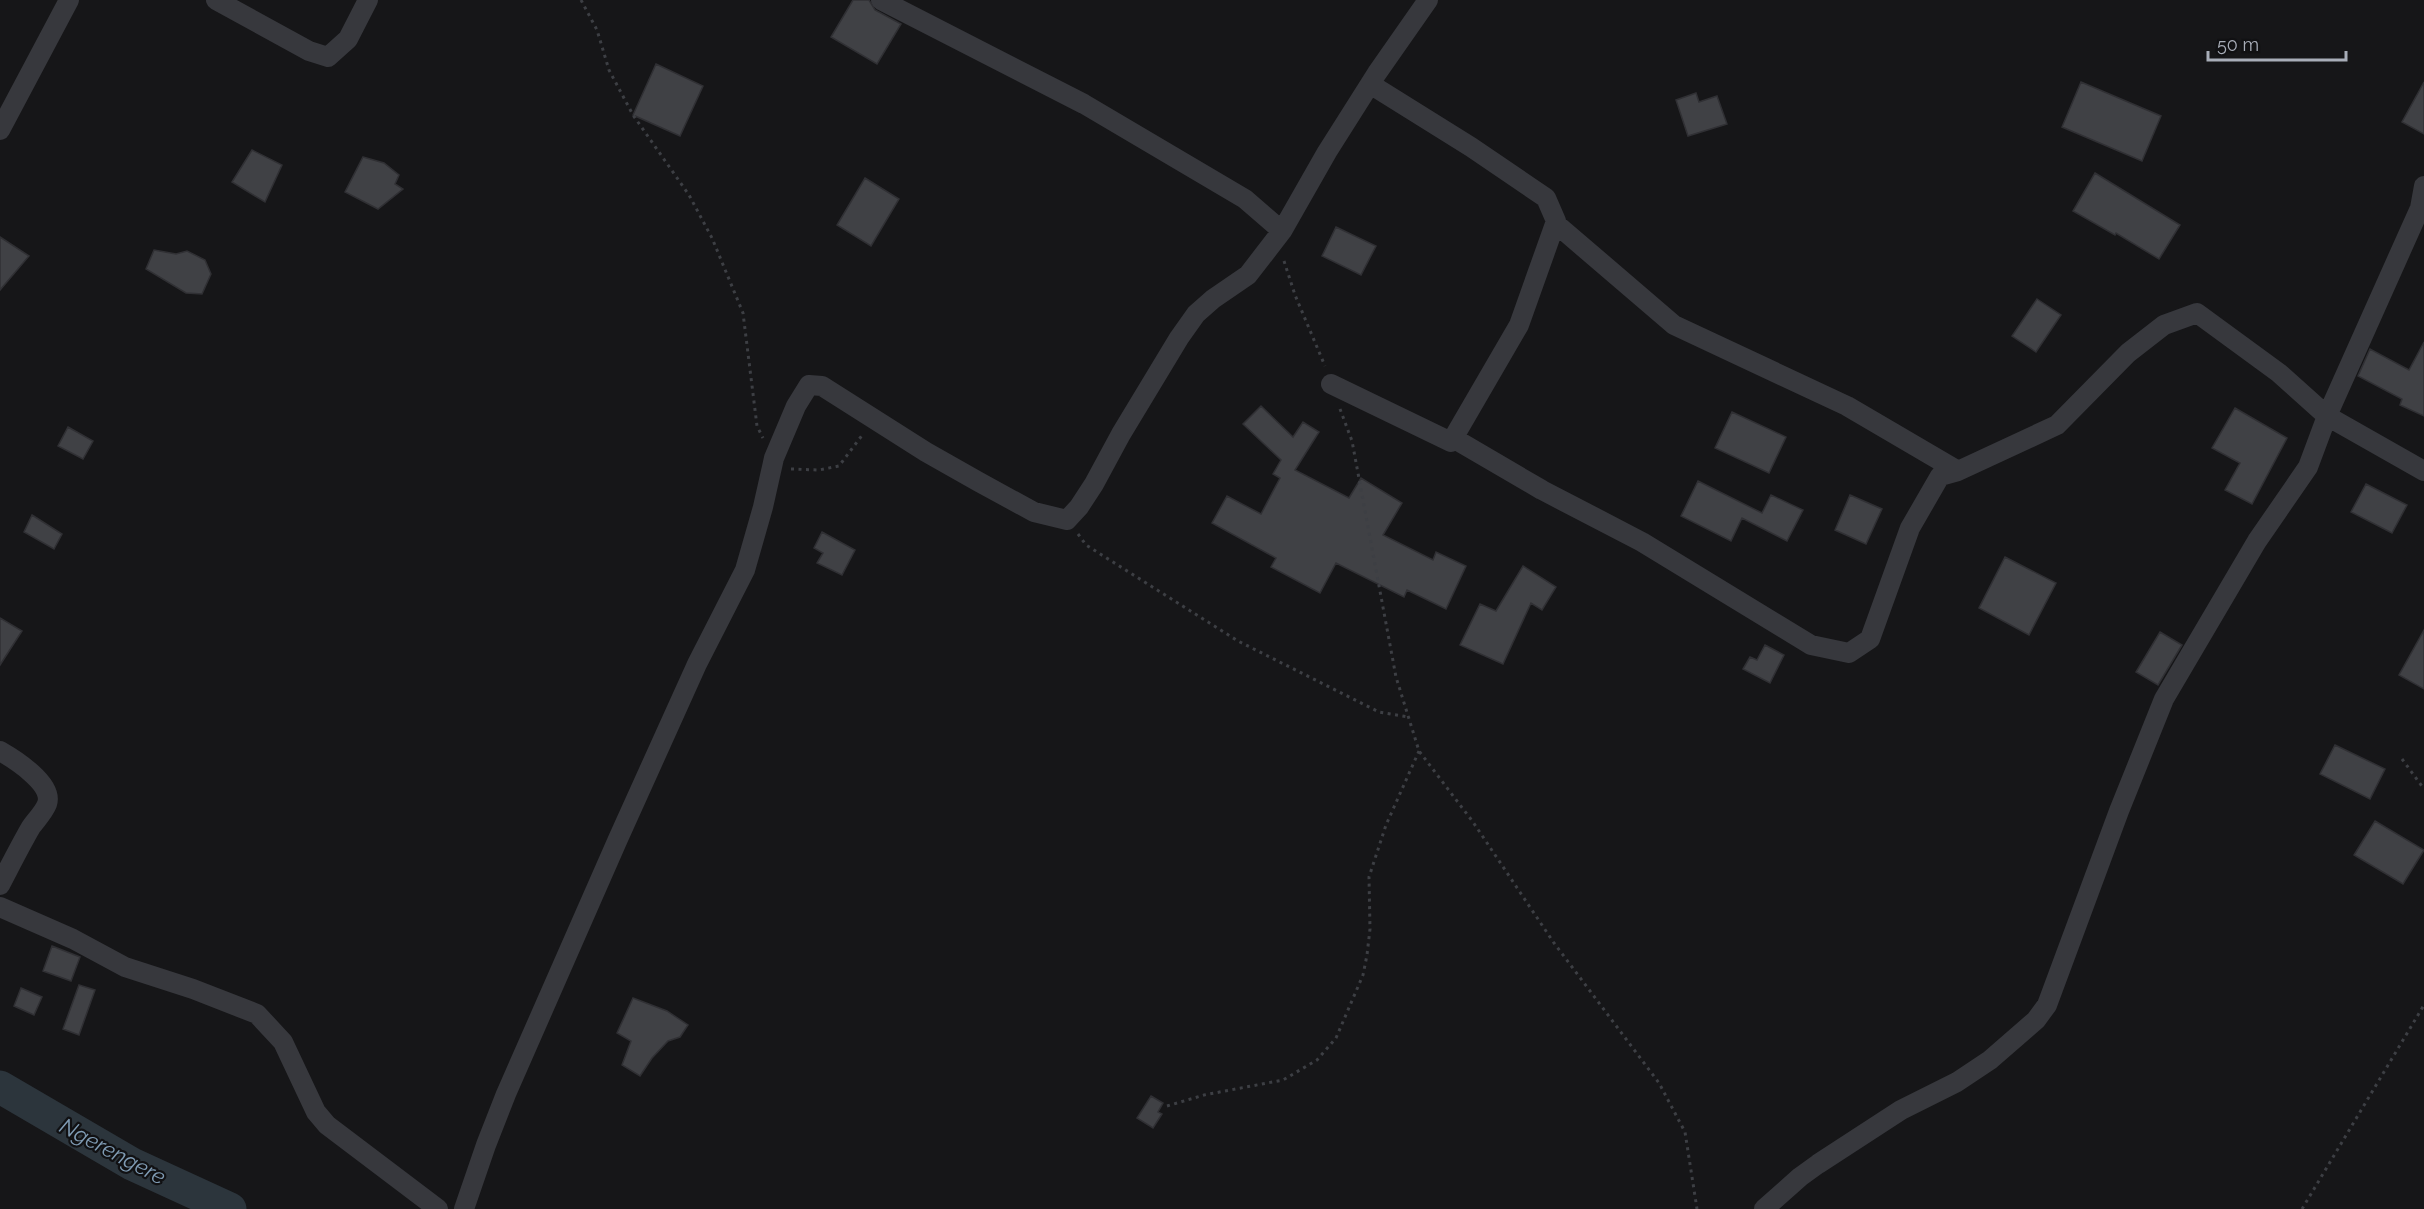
<svg xmlns="http://www.w3.org/2000/svg" width="2424" height="1209" font-family="Raleway,sans-serif">
<style>
.lines{fill:none;stroke-linecap:round;stroke-linejoin:round}
.river{stroke:#2c353c;stroke-width:33}
.building{fill:#404145;stroke:#303034;stroke-width:1.5}
.path{stroke:#3d3f44;stroke-width:3;stroke-dasharray:3 4.5;stroke-linecap:butt}
.street{stroke:#37383d;stroke-width:20}
.labels{text-anchor:middle;stroke-width:4.5;stroke-linejoin:round;paint-order:stroke}
.water-label{font-size:22px;font-style:italic;fill:#7f9bb3;stroke:#111113}
</style>
<rect width="100%" height="100%" fill="#161618"/>
<g class="lines">
<path class="river" d="M0,1087L132,1164L230,1209"/>
</g>
<path class="building" d="M853,0H869L875,10L901,24L877,64L831,37Z
M656,64L703,86L680,136L633,115Z
M2081,82L2161,116L2142,161L2062,127Z
M2424,82V134L2402,122Z
M1696,93L1699,102L1717,96L1727,124L1688,136L1676,100Z
M252,150L282,165L265,202L232,182Z
M363,157L384,163L399,175L395,184L403,189L378,209L345,192Z
M2095,173L2180,225L2159,259L2116,233L2115,235L2073,211Z
M865,178L899,199L871,246L837,225Z
M1336,227L1376,246L1361,275L1322,256Z
M0,237L29,256L0,290Z
M154,250L176,254L187,251L205,260L211,274L202,294L186,293L146,269Z
M2037,299L2061,315L2036,352L2012,336Z
M2424,342V416L2400,405L2402,399L2358,376L2370,349L2409,370Z
M1261,406L1293,437L1303,422L1319,432L1295,470L1349,498L1361,478L1402,503L1383,535L1433,560L1436,552L1466,566L1446,609L1407,590L1404,597L1336,563L1320,593L1271,567L1276,558L1212,523L1227,496L1261,514L1280,478L1273,474L1281,460L1243,424Z
M2235,408L2287,438L2252,504L2225,490L2240,463L2212,448Z
M1732,412L1786,437L1769,473L1715,448Z
M68,427L93,441L83,459L58,446Z
M1698,481L1762,513L1771,495L1803,510L1787,541L1742,518L1731,541L1681,516Z
M2366,484L2407,505L2392,533L2351,512Z
M1850,495L1882,509L1866,544L1835,530Z
M32,515L62,534L54,549L24,532Z
M822,532L855,550L842,575L817,563L823,553L814,548Z
M2005,557L2056,583L2029,635L1979,608Z
M1523,566L1556,587L1542,610L1531,603L1503,664L1460,645L1480,604L1496,611Z
M0,618L22,631L0,665Z
M2424,630V689L2399,675Z
M2160,632L2182,645L2158,685L2136,672Z
M1765,645L1784,655L1770,683L1743,669L1750,657L1757,660Z
M2335,745L2385,769L2370,799L2320,774Z
M2375,821L2424,850L2403,884L2354,855Z
M52,946L80,957L71,981L43,971Z
M79,985L95,990L79,1035L63,1029Z
M21,988L42,997L34,1015L14,1006Z
M633,998L667,1011L688,1025L680,1037L668,1041L652,1058L640,1076L622,1065L631,1041L617,1033Z
M1151,1096L1163,1103L1158,1112L1162,1114L1153,1128L1137,1118Z"/>
<g class="lines">
<path class="path" d="M581,0L597,30L609,70L633,115L689,195L712,238L743,313L757,426L763,438
M1284,261L1295,295L1325,366
M1340,409L1352,441L1396,677L1419,751L1473,822L1554,943L1659,1083L1685,1132L1697,1209
M791,469L819,470L839,466L863,434
M1078,534L1086,545L1238,641L1379,712L1409,717
M2402,759L2424,789
M1167,1106L1204,1095L1283,1080L1317,1060L1336,1038L1363,975L1367,955L1370,929L1369,877L1386,825L1419,751
M2302,1209L2424,1005"/>
<path class="street" d="M216,0L309,51L328,57L348,39L368,0
M881,0L1084,104L1245,199L1282,231
M0,130L69,0
M1331,384L1451,442L1519,325L1556,221L1546,198L1471,147L1370,84
M1453,438L1542,490L1642,542L1811,645L1849,653L1870,639L1910,528L1940,476L1958,471L1847,406L1674,325L1555,223
M1958,471L2057,425L2128,353L2164,325L2197,313L2279,373L2327,416L2424,471
M0,751C14,759 54,784 47,804C44,812 36,820 31,827C20,846 10,866 0,885
M0,907L73,939L125,967L193,989L257,1014L283,1042L316,1112L327,1125L438,1209
M464,1209L486,1145L506,1094L618,839L697,664L745,570L763,507L774,458L796,406L809,385L822,386L926,452L979,482L1034,512L1067,520L1079,507L1094,484L1121,434L1179,338L1196,314L1213,299L1248,275L1282,231L1327,152L1377,73L1428,0
M1764,1209L1800,1177L1818,1164L1901,1110L1957,1082L1990,1060L2036,1020L2047,1005L2119,811L2164,699L2257,541L2308,467L2327,416L2420,208L2424,186"/>
</g>
<g class="labels">
<g class="water-label">
<text transform="translate(113 1151) rotate(28)" y="8">Ngerengere</text>
</g>
</g>
<path d="M2208 51v9h138v-9" fill="none" stroke="#a8adb8" stroke-width="3"/>
<text x="2217" y="51" font-size="18" fill="#a8adb8" stroke="#111113" stroke-width="4.5" paint-order="stroke">50 m</text>
</svg>
